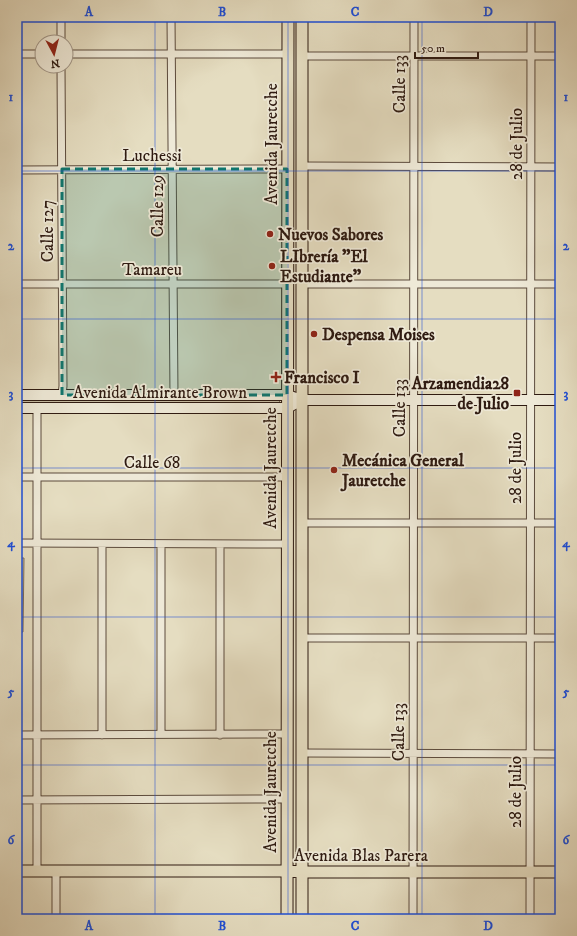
<svg xmlns="http://www.w3.org/2000/svg" width="577" height="936" font-family="'IM FELL DW Pica',serif">
<style>
.green{fill:#c6bca3;stroke:#7a6b5a}
.lines{fill:none;stroke-linecap:round;stroke-linejoin:round}
.minor-casing{stroke:#5c4b3d;stroke-width:9}
.secondary-casing{stroke:#2e1a11;stroke-width:12}
.primary-casing{stroke:#2e1a11;stroke-width:13}
.minor{stroke:#eee9d7;stroke-width:7}
.secondary{stroke:#eee9d7;stroke-width:10}
.primary{stroke:#e5ddc1;stroke-width:11}
.marked{fill:#0f766e;fill-opacity:0.2;stroke:#0f766e;stroke-width:3;stroke-dasharray:8 5;stroke-linejoin:round}
.grid{fill:none;stroke:#1d4ed8;stroke-width:1;stroke-opacity:0.55}
.poi-dot{fill:#8f2418;stroke:#eee9d7;stroke-width:1.5}
.labels{text-anchor:middle;stroke-width:3.5;stroke-linejoin:round;paint-order:stroke}
.street-label{font-size:17px;fill:#2e1a11;stroke:#eee9d7}
.poi-label{font-size:17px;font-weight:bold;fill:#2e1a11;stroke:#eee9d7;text-anchor:start}
.neatline{fill:none;stroke:#1d4ed8;stroke-width:1.5}
.grid-label{font-size:13px;text-anchor:middle;font-weight:bold;fill:#1d4ed8}
</style>
<rect width="100%" height="100%" fill="#e5ddc1"/>
<filter id="stains"><feTurbulence type="fractalNoise" baseFrequency=".005" numOctaves="4"/><feColorMatrix values="0 0 0 0 .2 0 0 0 0 .09 0 0 0 0 .02 0 0 0 .5 -.17"/></filter>
<radialGradient id="worn" r=".72"><stop offset=".6" stop-color="#630" stop-opacity="0"/><stop offset="1" stop-color="#630" stop-opacity=".3"/></radialGradient>
<path class="green" d="M17,398L280,399L279,404H17Z
M17,558H24L23,632H17Z"/>
<g class="lines">
<g class="minor-casing">
<path id="minor" d="M61,17V42
M171,17L174,395
M17,54H42
M66,54H288
M302,56H560
M61,66L63,386L62,395
M302,166L560,167
M17,170L287,169
M17,284H287
M302,284H560
M37,408V871
M17,477H287
M302,523H560
M17,543L287,544
M102,544V735
M161,544V734
M220,544V735
M301,638H560
M17,735L287,734
M302,753L560,754
M17,800L287,799
M56,919V871
M413,919L414,17
M530,919L531,17"/>
</g>
<g class="secondary-casing">
<path id="secondary" d="M17,395H287L302,400H560
M17,408H287L302,400"/>
</g>
<g class="primary-casing">
<path id="primary" d="M17,871H287L302,872H560
M287,919L288,17
M302,919V17"/>
</g>
<use href="#minor" class="minor"/>
<use href="#secondary" class="secondary"/>
<use href="#primary" class="primary"/>
</g>
<path class="marked" d="M62,169H287V395H62Z"/>
<path class="grid" d="M155,17V919M288,17V919M422,17V919M17,171H560M17,319H560M17,468H560M17,617H560M17,765H560"/>
<g class="poi-dot">
<circle cx="270" cy="234" r="4"/>
<circle cx="272" cy="266" r="4"/>
<circle cx="314" cy="334" r="4"/>
<path d="M274 371h4v4h4v4h-4v4h-4v-4h-4v-4h4z"/>
<rect x="513" y="389" width="8" height="8" rx="2"/>
<circle cx="334" cy="470" r="4"/>
</g>
<g class="labels">
<g class="street-label">
<text transform="translate(399 84) rotate(-90)" y="6">Calle 133</text>
<text transform="translate(271 144) rotate(-90)" y="6">Avenida Jauretche</text>
<text transform="translate(516 144) rotate(-90)" y="6">28 de Julio</text>
<text x="152" y="161">Luchessi</text>
<text transform="translate(157 206) rotate(-90)" y="6">Calle 129</text>
<text transform="translate(47 231) rotate(-90)" y="6">Calle 127</text>
<text x="152" y="275">Tamareu</text>
<text x="160" y="398">Avenida Almirante Brown</text>
<text transform="translate(399 408) rotate(-90)" y="6">Calle 133</text>
<text x="152" y="468">Calle 68</text>
<text transform="translate(270 468) rotate(-90)" y="6">Avenida Jauretche</text>
<text transform="translate(515 468) rotate(-90)" y="6">28 de Julio</text>
<text transform="translate(398 732) rotate(-90)" y="6">Calle 133</text>
<text transform="translate(270 792) rotate(-90)" y="6">Avenida Jauretche</text>
<text transform="translate(515 792) rotate(-90)" y="6">28 de Julio</text>
<text x="361" y="861">Avenida Blas Parera</text>
</g>
<g class="poi-label">
<text x="278" y="240">Nuevos Sabores</text>
<text x="280" y="262">LIbrería "El<tspan x="280" dy="20">Estudiante"</tspan></text>
<text x="322" y="340">Despensa Moises</text>
<text x="284" y="383">Francisco I</text>
<text x="509" y="389" text-anchor="end">Arzamendia28<tspan x="509" dy="20">de Julio</tspan></text>
<text x="342" y="466">Mecánica General<tspan x="342" dy="20">Jauretche</tspan></text>
</g>
</g>
<rect width="577" height="936" fill="none" stroke="#e5ddc1" stroke-width="44"/>
<g transform="translate(54 54) rotate(173)"><circle r="19" fill="#eee9d7" stroke="#a19688"/>
<path d="M0-3L7 15L0 10L-7 15Z" fill="#8f2418"/>
<text y="-6" font-size="11" font-weight="bold" text-anchor="middle" fill="#2e1a11">N</text>
</g>
<path d="M415 52v6h63v-6" fill="none" stroke="#2e1a11" stroke-width="2"/>
<text x="421" y="52" font-size="12" fill="#2e1a11" stroke="#eee9d7" stroke-width="3" paint-order="stroke">50 m</text>
<rect x="22" y="22" width="533" height="892" class="neatline"/>
<g class="grid-label">
<text x="89" y="16">A</text>
<text x="222" y="16">B</text>
<text x="355" y="16">C</text>
<text x="488" y="16">D</text>
<text x="11" y="101">1</text>
<text x="566" y="101">1</text>
<text x="11" y="250">2</text>
<text x="566" y="250">2</text>
<text x="11" y="398">3</text>
<text x="566" y="398">3</text>
<text x="11" y="547">4</text>
<text x="566" y="547">4</text>
<text x="11" y="696">5</text>
<text x="566" y="696">5</text>
<text x="11" y="844">6</text>
<text x="566" y="844">6</text>
<text x="89" y="930">A</text>
<text x="222" y="930">B</text>
<text x="355" y="930">C</text>
<text x="488" y="930">D</text>
</g>
<rect width="100%" height="100%" filter="url(#stains)"/>
<rect width="100%" height="100%" fill="url(#worn)"/>
</svg>
